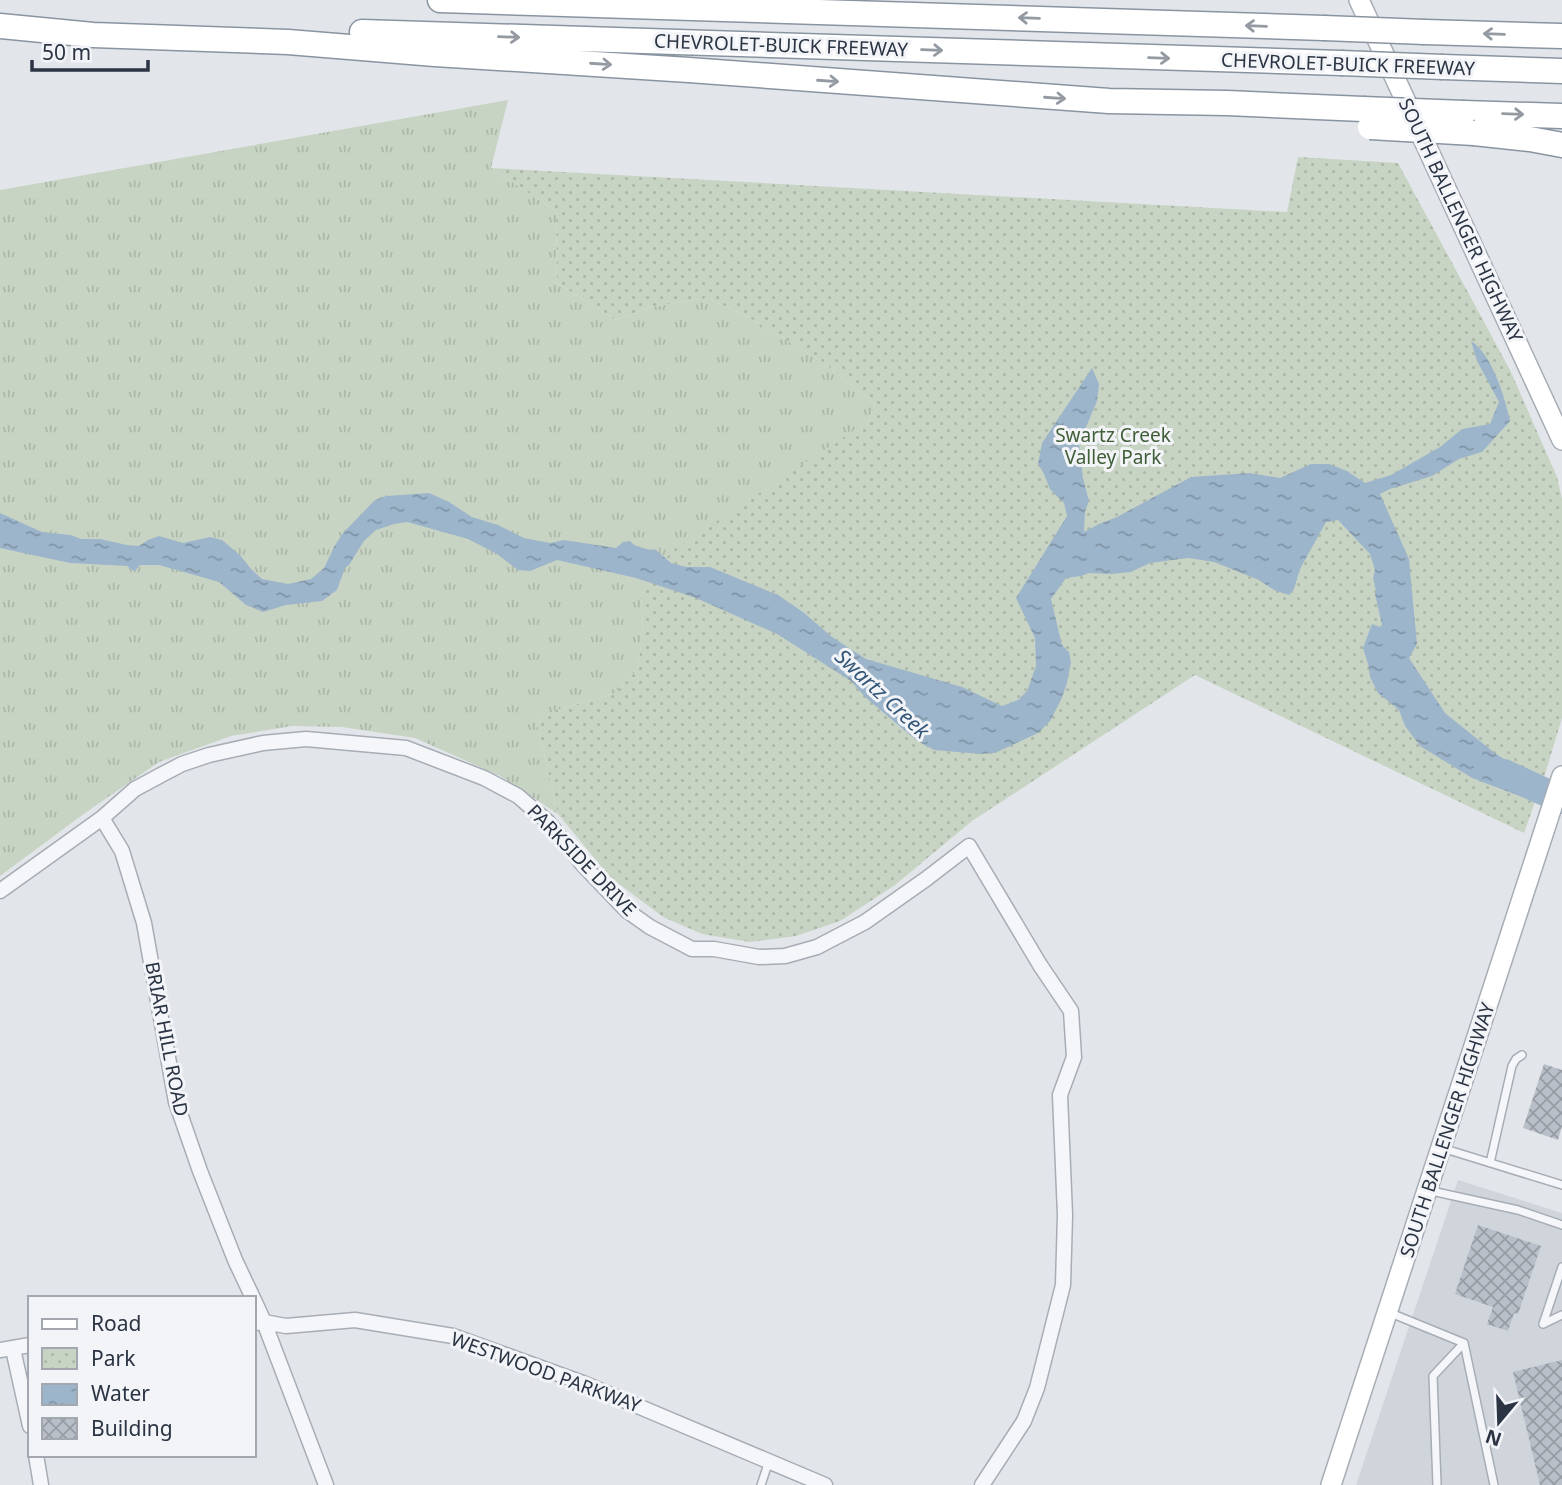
<svg xmlns="http://www.w3.org/2000/svg" width="1562" height="1485" font-family="'Noto Sans',sans-serif">
<style>
.built{fill:#d0d5dc}
.grass{fill:url(#grass-tufts)}
.park{fill:url(#park-dots)}
.water{fill:url(#water-ripples)}
.lines{fill:none;stroke-linecap:round;stroke-linejoin:round}
.river{stroke:#9db5cb;stroke-width:28}
.building{fill:url(#building-cross-hatch)}
.lane-casing{stroke:#a7adb5;stroke-width:10}
.street-casing{stroke:#a7adb5;stroke-width:17}
.secondary-casing{stroke:#a7adb5;stroke-width:22}
.highway-casing{stroke:#8994a1;stroke-width:27}
.lane{stroke:#f5f6f9;stroke-width:7}
.street{stroke:#f5f6f9;stroke-width:14}
.secondary{stroke:#fff;stroke-width:19}
.highway{stroke:#fff;stroke-width:24}
.highway-bridge-casing{stroke:#8994a1;stroke-width:27;stroke-linecap:butt}
.highway-bridge{stroke:#fff;stroke-width:24}
.oneway{stroke:#949aa1}
.labels{text-anchor:middle;stroke-width:6;stroke-linejoin:round;paint-order:stroke}
.street-label{font-size:19px;fill:#2a3443;stroke:#f2f4f8}
.park-label{font-size:19px;fill:#405e37;stroke:#f2f4f8}
.water-label{font-size:21px;font-style:italic;fill:#357;stroke:#f2f4f8}
</style>
<defs>
<pattern id="grass-tufts" width="24" height="20" patternUnits="userSpaceOnUse" patternTransform="scale(1.75)"><rect width="24" height="20" fill="#c8d4c3"/><path d="M3 7l-1-3M5 7V3M7 7l1-3M15 17l-1-3M17 17v-4M19 17l1-3" fill="none" stroke="#acb7a9"/></pattern>
<pattern id="park-dots" width="8" height="8" patternUnits="userSpaceOnUse" patternTransform="scale(1.75)"><rect width="8" height="8" fill="#c8d4c3"/><path d="M2 2h.1M6 6h.1" fill="none" stroke="#acb7a9" stroke-width="1.8" stroke-linecap="round"/></pattern>
<pattern id="water-ripples" width="26" height="14" patternUnits="userSpaceOnUse" patternTransform="scale(1.75)"><rect width="26" height="14" fill="#9db5cb"/><path d="M2 4q2-2 4 0t4 0M15 11q2-2 4 0t4 0" fill="none" stroke="#8094a6"/></pattern>
<pattern id="building-cross-hatch" width="8" height="8" patternUnits="userSpaceOnUse" patternTransform="scale(1.75)"><rect width="8" height="8" fill="#b9bfc8"/><path d="M0 0l8 8M0 8l8-8" fill="none" stroke="#979ca4"/></pattern>
</defs>
<rect width="100%" height="100%" fill="#e2e6ea"/>
<path class="built" d="M1458,1180L1562,1213V1485H1356Z"/>
<path class="grass" d="M508,100L491,168L556,211L557,283L616,320L651,307L708,298L750,318L823,362L875,404L868,421L641,591L643,633L637,670L614,694L556,710L537,723L558,814L500,776L415,738L342,727L292,726L231,736L159,762L85,813L0,876V190Z"/>
<path class="park" d="M1298,157L1398,163L1510,370L1557,477L1562,499V718L1546,771L1524,833L1195,675L972,821L895,885L840,921L796,936L750,942L702,934L663,917L610,877L558,814L537,723L556,710L614,694L637,670L643,633L641,591L672,551L868,421L875,404L823,362L750,318L708,298L651,307L616,320L557,283L556,211L491,168L1287,212Z"/>
<path class="water" d="M1471,341C1492,354 1505,398 1510,421L1482,452L1459,459L1432,476L1390,489L1380,494L1409,559L1417,644L1409,658L1445,713L1496,754L1519,768L1544,778L1535,802L1472,778L1420,746L1405,726L1399,710L1378,693L1370,677L1368,664L1363,648L1372,624L1380,627L1382,625L1375,594L1376,591L1373,578L1375,570L1370,554L1338,520L1326,522L1300,569L1294,589L1289,595L1274,590L1259,580L1214,562L1188,558L1150,563L1131,572L1111,574L1089,573L1081,576L1066,578L1051,599L1062,645L1069,652L1071,662L1067,683L1061,700L1050,721L1038,733L995,753L980,754L934,750L916,740L865,697L851,681L796,646L777,634L696,598L636,578L557,560L530,571L518,570L497,554L468,539L407,522L394,524L376,530L364,541L349,565L345,568L337,590L322,601L286,605L263,612L246,605L219,582L159,565H140L135,571L130,569L128,566L70,563L0,548V513L42,532L71,535L81,539H100L127,545L139,546L148,540L159,536L183,543L210,537L222,540L240,555L251,569L262,579L288,584L311,579L324,568L334,547L343,533L375,500L386,496L429,493L449,502L472,517L498,525L524,538L550,543L564,540L616,548L623,542L630,541L634,545L646,549L656,550L671,563L686,567H710L778,595L803,612L832,637L866,659L962,687L1002,706L1018,700L1027,691L1036,666L1035,638L1016,598L1067,516L1064,503L1050,489L1043,472L1038,464L1042,443L1092,368L1099,384L1097,401L1079,444L1083,478L1089,501L1085,512L1084,532L1099,524L1117,517L1191,477L1250,473L1280,478L1311,464H1329L1347,471L1365,483L1391,475L1440,447L1462,429L1490,424L1499,402L1477,361Z"/>
<g class="lines">
<path class="river" d="M1504,773L1562,800"/>
</g>
<path class="building" d="M1544,1064L1562,1070V1126L1558,1140L1523,1128Z
M1478,1225L1541,1246L1518,1314L1514,1313L1508,1331L1487,1324L1493,1307L1455,1294Z
M1562,1360V1485H1540L1513,1372Z"/>
<g class="lines">
<g class="lane-casing">
<path id="lane" d="M1442,1148L1562,1185
M1490,1163L1512,1066L1516,1059L1522,1055
M1427,1190L1518,1210L1562,1225
M1388,1312L1464,1343L1494,1485
M1543,1324L1562,1267
M1543,1324L1562,1315
M761,1485L769,1461
M1437,1485L1433,1376L1464,1343"/>
</g>
<g class="street-casing">
<path id="street" d="M102,818L122,851L144,923L176,1102L200,1171L235,1260L253,1298
M0,891L102,818L135,789L161,775L182,764L209,755L263,743L306,739L406,748L484,778L518,796L548,822L583,865L626,910L650,927L692,949H714L759,957L785,956L817,947L865,922L926,879L969,846L1040,965L1071,1011L1074,1057L1060,1095L1065,1215L1063,1285L1037,1388L1024,1421L982,1485
M254,1300L264,1322L326,1485
M254,1323L264,1322L286,1326L355,1320L453,1336L583,1383L825,1485
M13,1349L30,1426
M0,1350L30,1345
M36,1455L41,1485"/>
</g>
<g class="secondary-casing">
<path id="secondary" d="M1359,0L1562,440
M1331,1485L1562,776"/>
</g>
<g class="highway-casing">
<path id="highway" d="M440,0L1324,28
M0,26L93,35L288,42L435,54L689,70L1109,101L1227,103L1363,109
M362,32L1341,63
M1425,32L1562,36
M1443,67L1562,71
M1464,113L1562,116
M1474,133L1530,139L1562,145"/>
</g>
<use href="#lane" class="lane"/>
<use href="#street" class="street"/>
<use href="#secondary" class="secondary"/>
<use href="#highway" class="highway"/>
<g class="highway-bridge-casing">
<path id="highway-bridge" d="M1324,28L1425,32
M1341,63L1443,67
M1363,109L1464,113
M1370,127L1474,133"/>
</g>
<use href="#highway-bridge" class="highway-bridge"/>
</g>
<defs><path id="oneway-shaft" d="M-6 0H5M1.5-3L5.5 0L1.5 3" fill="none" stroke-width="1.6" stroke-linecap="round" stroke-linejoin="round" transform="scale(1.75)"/></defs>
<g class="oneway">
<use href="#oneway-shaft" transform="translate(1029 18) rotate(-178)"/>
<use href="#oneway-shaft" transform="translate(1256 26) rotate(-178)"/>
<use href="#oneway-shaft" transform="translate(1494 34) rotate(-178)"/>
<use href="#oneway-shaft" transform="translate(509 37) rotate(2)"/>
<use href="#oneway-shaft" transform="translate(932 50) rotate(2)"/>
<use href="#oneway-shaft" transform="translate(1159 58) rotate(2)"/>
<use href="#oneway-shaft" transform="translate(601 64) rotate(4)"/>
<use href="#oneway-shaft" transform="translate(828 81) rotate(4)"/>
<use href="#oneway-shaft" transform="translate(1055 98) rotate(4)"/>
<use href="#oneway-shaft" transform="translate(1513 114) rotate(2)"/>
</g>
<g class="labels">
<g class="street-label">
<text transform="translate(781 45) rotate(2)" y="7">CHEVROLET-BUICK FREEWAY</text>
<text transform="translate(1348 64) rotate(2)" y="7">CHEVROLET-BUICK FREEWAY</text>
<text transform="translate(1461 220) rotate(65)" y="7">SOUTH BALLENGER HIGHWAY</text>
<text transform="translate(582 860) rotate(46)" y="7">PARKSIDE DRIVE</text>
<text transform="translate(167 1039) rotate(79)" y="7">BRIAR HILL ROAD</text>
<text transform="translate(1447 1130) rotate(-72)" y="7">SOUTH BALLENGER HIGHWAY</text>
<text transform="translate(546 1372) rotate(20)" y="7">WESTWOOD PARKWAY</text>
</g>
<g class="park-label">
<text x="1113" y="442">Swartz Creek<tspan x="1113" dy="22">Valley Park</tspan></text>
</g>
<g class="water-label">
<text transform="translate(882 694) rotate(43)" y="7">Swartz Creek</text>
</g>
</g>
<rect x="28" y="1296" width="228" height="161" fill="#f2f4f8" stroke="#a2a7b0" stroke-width="2"/>
<rect x="42" y="1319" width="35" height="10" fill="#ffffff" stroke="#a2a7b0" stroke-width="2"/>
<text x="91" y="1331" font-size="21" fill="#2a3443">Road</text>
<rect x="42" y="1348" width="35" height="21" fill="url(#park-dots)" stroke="#a2a7b0" stroke-width="2"/>
<text x="91" y="1366" font-size="21" fill="#2a3443">Park</text>
<rect x="42" y="1384" width="35" height="21" fill="url(#water-ripples)" stroke="#a2a7b0" stroke-width="2"/>
<text x="91" y="1401" font-size="21" fill="#2a3443">Water</text>
<rect x="42" y="1418" width="35" height="21" fill="url(#building-cross-hatch)" stroke="#a2a7b0" stroke-width="2"/>
<text x="91" y="1436" font-size="21" fill="#2a3443">Building</text>
<g transform="translate(1499 1422) rotate(199)" stroke="#f2f4f8" stroke-width="5" paint-order="stroke">
<path d="M0-5L12 26L0 18L-12 26Z" fill="#2a3443"/>
<text y="-10" font-size="19" font-weight="bold" text-anchor="middle" fill="#2a3443">N</text>
</g>
<path d="M32 60v10h116v-10" fill="none" stroke="#2a3443" stroke-width="3.5"/>
<text x="42" y="60" font-size="21" fill="#2a3443" stroke="#f2f4f8" stroke-width="5" paint-order="stroke">50 m</text>
</svg>
